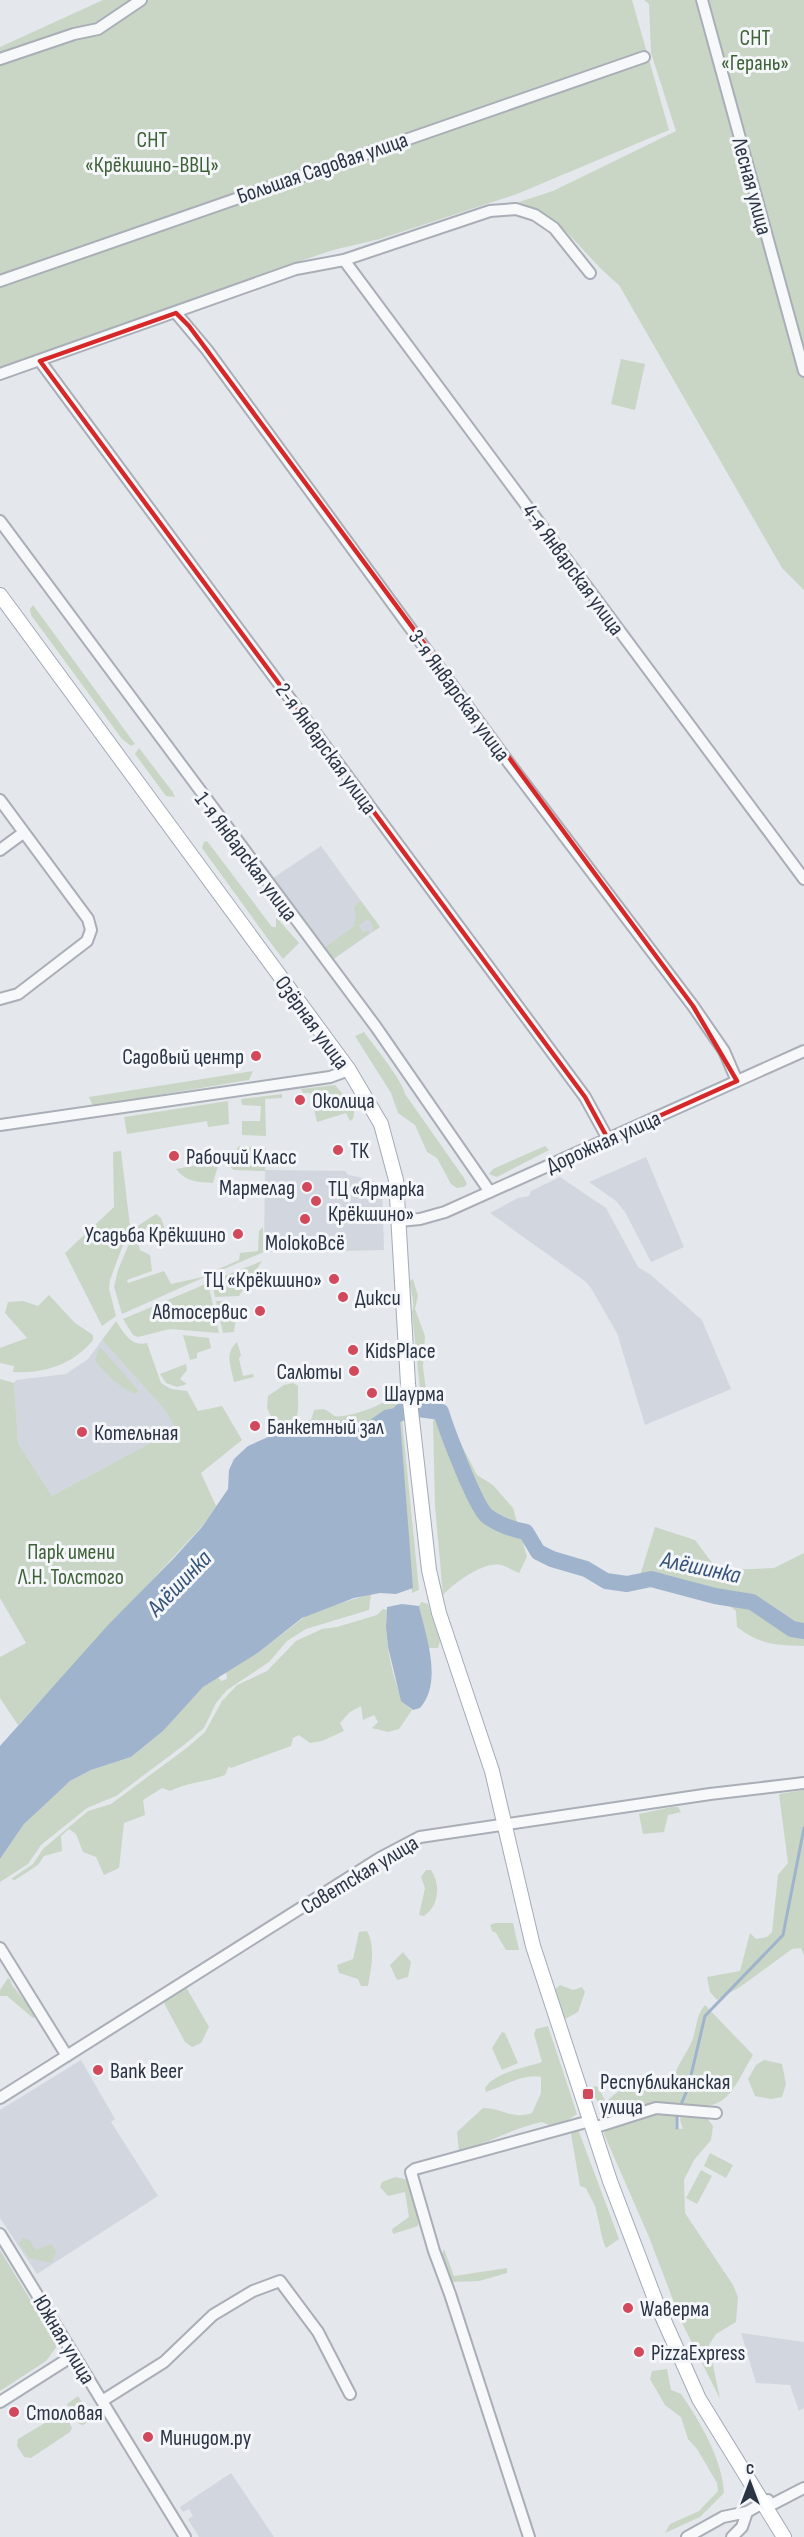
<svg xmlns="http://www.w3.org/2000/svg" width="804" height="2537" font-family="'Sofia Sans Condensed',sans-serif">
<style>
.built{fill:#d2d6de}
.green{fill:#c9d6c5}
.water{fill:#9fb4cc}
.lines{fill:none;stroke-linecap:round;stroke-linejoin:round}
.stream{stroke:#9fb4cc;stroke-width:3}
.river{stroke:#9fb4cc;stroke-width:16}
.minor-casing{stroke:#a9aeb7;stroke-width:14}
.major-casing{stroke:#a3abb8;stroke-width:16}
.minor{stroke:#f7f8fa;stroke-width:10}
.major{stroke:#fff;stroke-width:14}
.marked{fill:none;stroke:#d62828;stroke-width:4.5;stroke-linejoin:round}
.poi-dot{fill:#d1495b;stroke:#f4f6f9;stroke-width:2}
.labels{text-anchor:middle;stroke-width:6;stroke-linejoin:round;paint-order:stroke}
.park-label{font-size:22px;fill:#3f6138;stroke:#f4f6f9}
.street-label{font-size:22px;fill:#2b3445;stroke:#f4f6f9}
.poi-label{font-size:22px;fill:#2b3445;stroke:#f4f6f9;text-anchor:start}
.water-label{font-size:24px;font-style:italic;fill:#34527a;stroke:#f4f6f9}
</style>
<rect width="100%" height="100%" fill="#e4e7ec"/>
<path class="built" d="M321,846L380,927L332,960L270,880Z
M646,1157L684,1247L651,1262L625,1212L616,1201L589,1182Z
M265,1170L345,1171L348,1175L369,1179L382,1185L384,1250L264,1252Z
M560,1177L606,1208L638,1267L651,1275L702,1320L731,1389L645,1425L617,1333L591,1288L585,1281L490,1213L518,1198L529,1196L531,1191Z
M102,1340L164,1409L176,1429L52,1496L18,1443L14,1383L16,1380L66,1374L88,1359Z
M81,2060L115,2119L111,2122L158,2196L37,2274L0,2218V2110Z
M741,2333L804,2342V2408L799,2411L790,2385L756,2383Z
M231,2473L274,2537H199L188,2519L193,2516L191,2513L189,2509L183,2512L180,2507Z"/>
<path class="green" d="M103,0H632L669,130L517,194L380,239L333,250L265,273L0,367V47Z
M644,0H804V590L782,568L619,285C581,254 567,220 519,202L553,191L676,131L651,53L649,4Z
M621,359L645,364L635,410L611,404Z
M33,605L135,744L131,746L122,739L31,615L30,609Z
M139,748L172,791L175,797L166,796L135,754Z
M207,841L272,927H276V917L299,943L283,959L273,946L202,848L204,842Z
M361,901L380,927L372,932L373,926L368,919L359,925L363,933L368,930L370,933L332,960L323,949L354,926L356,915L354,907Z
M364,1032C374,1046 403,1081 405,1094L464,1178L467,1184L464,1187L457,1188L451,1184L437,1158L427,1152L415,1125L398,1113L391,1093L355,1036Z
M253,1071L249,1080L93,1106L89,1097Z
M335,1085L355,1108L353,1119L350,1121L346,1113L317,1122L310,1093H303L301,1089Z
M282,1094V1098L265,1099L266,1136L242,1135V1121H260L261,1106L242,1105L241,1099Z
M228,1101L229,1124L208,1127L207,1121L127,1134L124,1117Z
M239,1146L266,1148L265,1171L234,1170L231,1168L233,1155Z
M545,1146L549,1150L497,1177L489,1174L493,1169Z
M121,1151L130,1226L110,1280L109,1289L116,1316L102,1326L65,1253L114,1207L113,1152Z
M222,1152L213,1183C198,1182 186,1182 176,1169L215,1162L213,1153Z
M156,1214L161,1218L166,1232L163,1234L156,1227L148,1226L137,1237L140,1250L150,1255L152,1271L127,1280L128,1283L164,1271L171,1284L207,1276L122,1314L114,1287L118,1270L136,1227Z
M263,1227V1249L384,1250L266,1251L215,1273L214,1271L239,1260L240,1253L258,1251L259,1231Z
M262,1261L239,1296L215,1297L212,1281Z
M413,1279L418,1296L415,1309L425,1336L423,1367L427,1398L425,1403L421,1400L412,1312C416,1302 410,1292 410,1281Z
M208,1283L219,1333L170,1329L138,1337L133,1335L123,1319Z
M49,1295L75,1323L93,1335V1340C74,1364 44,1374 13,1372L14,1366L0,1363V1348L27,1338L5,1313L8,1302L23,1301L38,1306Z
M216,1301H229V1305H238L234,1332L223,1333Z
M116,1321C124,1333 131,1347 147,1343L161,1383L171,1389L187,1391L198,1411L222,1406L242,1440L201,1473L216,1506L203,1525L18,1725L0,1698V1657L26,1643L0,1598V1379L14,1383L18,1443L52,1496L176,1429L164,1409L102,1340Z
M183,1335L209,1338L211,1348L197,1353V1358L190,1360Z
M237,1342L241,1355L239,1359L243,1376L253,1374L254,1377L234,1382C231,1367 224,1354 237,1342Z
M99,1348L102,1349L139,1391L134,1394C118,1387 106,1374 95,1360Z
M186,1364L187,1370L180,1379L187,1384L177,1387L166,1383L160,1374Z
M293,1383L298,1386C297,1412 304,1420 278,1431L267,1408L268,1396L284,1385Z
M388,1393L394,1394L399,1407L384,1410L370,1420L356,1422L311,1420L314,1410L323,1409C328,1410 331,1414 335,1416C342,1419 380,1407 384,1401C385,1398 386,1395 388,1393Z
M442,1407L477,1475L493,1485L513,1508L527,1557L519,1573C513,1571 507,1566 501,1565C484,1561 454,1583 443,1595L435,1506L433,1421Z
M399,1419H402L419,1590L412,1593Z
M655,1527L695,1540L713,1564L726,1570L774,1568L804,1553V1646C775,1645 761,1645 737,1627L736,1611L720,1598L639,1579Z
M371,1594L369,1610L306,1629L287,1641L269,1662L227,1690L216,1703L204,1728L184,1745L116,1796L87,1808L41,1845L28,1864L0,1882V1859L24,1824L48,1800L70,1781L91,1770L131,1757L163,1731L197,1692L217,1676L221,1681L227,1679L226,1671L259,1652L311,1612Z
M421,1602L428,1604L440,1641L438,1648H429L419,1606Z
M383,1609L387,1610C383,1632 393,1697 412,1710L399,1729L388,1732L372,1728L378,1722L374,1715L363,1720L361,1706L350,1712L340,1723L344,1731L322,1741L310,1743L299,1735L293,1738L291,1746L231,1768L229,1766L225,1775C207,1782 188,1782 170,1791L162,1788L143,1800L145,1815L124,1823L119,1868L104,1875L96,1857L83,1852L76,1834L69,1829L61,1836L62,1851L44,1856L38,1865L15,1880L11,1879L33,1864L43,1849L88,1811L111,1804L188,1747L205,1732L222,1701L237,1685L267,1671L296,1641L322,1629L337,1627L377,1615Z
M804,1790V1955L801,1948L792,1949L740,1987L717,2000L710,1992L707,1977L740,1971L750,1933L756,1939L767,1937L772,1932L778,1875L788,1863L779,1794Z
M672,1807H678L681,1812L668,1815L664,1832L643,1834L639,1814Z
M426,1870H431C441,1884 439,1906 424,1916L419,1915L425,1888L421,1877Z
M495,1923H513L519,1950H506L496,1933L492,1931L490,1925Z
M367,1931C376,1947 371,1968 368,1986H361L358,1979L339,1973L337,1965L353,1959L359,1932Z
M403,1952L411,1962L408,1977L397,1980L390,1965Z
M8,1978L10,1979L12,1985L37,2016L33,2018L7,1996H0V1990Z
M560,1985L573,1990L582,1987L585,1992L578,2012L565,2019L554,1990Z
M186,1987L209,2027L201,2043L192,2047L185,2042L164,2003L169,1996Z
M705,2005L753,2055C736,2082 730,2111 692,2106C680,2104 668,2102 656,2104C638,2108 620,2118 602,2119L604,2115L592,2091L594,2086L598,2087L606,2102C625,2084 648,2073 674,2080C676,2065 686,2055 692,2041C697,2028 696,2015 705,2005Z
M548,2026L577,2114L565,2122L549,2125L542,2122C513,2128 488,2143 459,2152L457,2132L483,2108C502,2108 512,2120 532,2113L541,2093V2077C524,2073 504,2086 486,2092L485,2088C496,2072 524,2068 542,2062L534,2034L536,2029Z
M502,2032L505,2033L518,2063L502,2070L492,2048Z
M764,2060L782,2064L786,2084L782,2097L771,2099L755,2096L748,2079L756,2065Z
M676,2112L675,2128L683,2129L680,2120L682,2113L705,2116L713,2126L711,2140L694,2160L684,2180L685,2213L733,2285L738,2297L736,2322L716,2334L709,2345L720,2399L681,2321L649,2237L604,2134L606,2129L656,2113Z
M578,2129L619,2239L606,2248C600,2235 600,2223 596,2210C595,2203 589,2196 586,2188L580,2186L571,2134L573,2130Z
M710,2153L733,2165L726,2178L704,2166Z
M701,2170L712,2176L697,2204L686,2198Z
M395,2177L409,2180L419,2220L418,2226L393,2234L392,2229L409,2217L405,2192L388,2196L380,2187L382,2182Z
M23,2238L29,2240L36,2250L51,2244L56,2251L52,2263L29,2258L19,2244Z
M444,2249L454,2276L507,2268V2273L479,2281L452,2282L441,2257Z
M0,2250L58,2345L46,2361L0,2391Z
M667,2369L671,2390L681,2394C700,2422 722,2458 724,2493L700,2517L665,2533L670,2524L699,2511L718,2491L717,2483L697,2449L688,2439L681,2417L665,2405L650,2379L652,2371Z
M78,2396L93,2419L83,2425L79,2424L67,2404Z
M60,2414L66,2416L72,2428L70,2432L31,2458L24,2457L17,2446L18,2439Z"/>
<path class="water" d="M399,1407L413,1588L396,1594L380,1593L354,1598L302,1618L259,1652L203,1687L163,1731L131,1757L91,1770L70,1781L24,1824L0,1859V1746L108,1625L174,1558L202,1527L228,1489L229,1470L234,1459L248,1446L306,1420L356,1422L370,1420L384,1410Z
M402,1604L419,1606C426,1636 443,1682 420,1708L413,1710L401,1701L388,1647L386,1627L387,1607Z"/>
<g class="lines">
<path class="stream" d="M677,2128V2114L688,2088L705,2016L783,1935L804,1828"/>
<path class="river" d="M418,1409L441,1412C447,1431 475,1506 487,1516C497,1524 514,1530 526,1532L538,1552L552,1559L586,1569L606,1581L627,1584L651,1579L715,1596L752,1602L792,1629L804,1631
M399,1414L402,1411"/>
<g class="minor-casing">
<path id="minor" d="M702,0L804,371
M0,59L74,34L98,29L141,0
M344,260L804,879
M0,281L644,57
M176,313L207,350L509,763L693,1006L724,1051L737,1081
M40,361L585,1097L608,1139
M0,374L296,269L344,260L490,211L516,209L535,215L554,228L590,273
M0,521L376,1027L490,1192
M0,800L88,919L91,930L87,941L18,994L0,999
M0,850L23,833
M0,1125L330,1077L349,1070
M399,1221L420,1219L445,1212L804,1051
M0,1948L67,2056
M0,2098L380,1858L420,1837L710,1794L804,1783
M593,2128L656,2108L716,2113
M0,2234L185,2537
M102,2401L164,2362L213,2315L253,2291L280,2281L318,2332L350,2394
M0,2402L74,2355
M771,2505L804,2488
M529,2537L450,2294L434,2251L411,2172L415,2169L590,2121
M687,2537L723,2517L747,2512L768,2500
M732,2537L742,2527L747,2512"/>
</g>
<g class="major-casing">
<path id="major" d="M0,595L349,1070L381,1124L396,1180L408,1384L429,1570L439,1613L492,1771L533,1946L610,2181L658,2307L699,2399L784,2537"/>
</g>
<use href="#minor" class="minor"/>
<use href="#major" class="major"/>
</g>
<path class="marked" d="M176,313L189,326L693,1006L737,1081L608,1139L585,1097L40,361Z"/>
<g class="poi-dot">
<circle cx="256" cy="1056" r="6"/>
<circle cx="300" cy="1100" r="6"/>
<circle cx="338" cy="1150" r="6"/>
<circle cx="174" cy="1156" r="6"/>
<circle cx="307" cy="1187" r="6"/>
<circle cx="316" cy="1201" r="6"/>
<circle cx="305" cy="1219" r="6"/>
<circle cx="238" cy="1234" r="6"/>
<circle cx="334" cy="1279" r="6"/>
<circle cx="343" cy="1297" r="6"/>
<circle cx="260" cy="1311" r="6"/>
<circle cx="353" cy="1350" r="6"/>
<circle cx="354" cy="1371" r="6"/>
<circle cx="372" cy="1393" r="6"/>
<circle cx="255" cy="1426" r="6"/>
<circle cx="82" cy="1432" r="6"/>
<circle cx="98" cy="2070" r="6"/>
<rect x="582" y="2088" width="12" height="12" rx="3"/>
<circle cx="628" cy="2308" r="6"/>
<circle cx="639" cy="2352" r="6"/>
<circle cx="14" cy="2412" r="6"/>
<circle cx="148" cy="2437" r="6"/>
</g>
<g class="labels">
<g class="park-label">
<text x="755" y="45">СНТ<tspan x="755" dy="25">«Герань»</tspan></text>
<text x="152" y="147">СНТ<tspan x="152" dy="25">«Крёкшино-ВВЦ»</tspan></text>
<text x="71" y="1559">Парк имени<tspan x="71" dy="25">Л.Н. Толстого</tspan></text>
</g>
<g class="street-label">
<text transform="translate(322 167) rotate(-19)" y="8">Большая Садовая улица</text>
<text transform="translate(753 186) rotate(75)" y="8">Лесная улица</text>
<text transform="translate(574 569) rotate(54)" y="8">4-я Январская улица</text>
<text transform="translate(460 695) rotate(54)" y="8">3-я Январская улица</text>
<text transform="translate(327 748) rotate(54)" y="8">2-я Январская улица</text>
<text transform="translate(247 856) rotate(53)" y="8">1-я Январская улица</text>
<text transform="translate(313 1022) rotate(54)" y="8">Озёрная улица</text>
<text transform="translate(603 1141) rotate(-24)" y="8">Дорожная улица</text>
<text transform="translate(359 1874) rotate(-31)" y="8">Советская улица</text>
<text transform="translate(65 2339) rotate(59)" y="8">Южная улица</text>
</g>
<g class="poi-label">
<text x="244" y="1064" text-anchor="end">Садовый центр</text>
<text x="312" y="1108">Околица</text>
<text x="350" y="1158">ТК</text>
<text x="186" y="1164">Рабочий Класс</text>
<text x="295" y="1195" text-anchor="end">Мармелад</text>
<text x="328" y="1196">ТЦ «Ярмарка<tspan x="328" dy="25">Крёкшино»</tspan></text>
<text x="226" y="1242" text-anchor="end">Усадьба Крёкшино</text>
<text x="305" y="1250" text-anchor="middle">MolokoВсё</text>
<text x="322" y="1287" text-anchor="end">ТЦ «Крёкшино»</text>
<text x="355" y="1305">Дикси</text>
<text x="248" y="1319" text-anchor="end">Автосервис</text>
<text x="365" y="1358">KidsPlace</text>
<text x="342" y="1379" text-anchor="end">Салюты</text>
<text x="384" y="1401">Шаурма</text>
<text x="267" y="1434">Банкетный зал</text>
<text x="94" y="1440">Котельная</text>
<text x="110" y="2078">Bank Beer</text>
<text x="600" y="2089">Республиканская<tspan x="600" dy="25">улица</tspan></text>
<text x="640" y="2316">Wаверма</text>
<text x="651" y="2360">PizzaExpress</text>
<text x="26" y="2420">Столовая</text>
<text x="160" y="2445">Минидом.ру</text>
</g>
<g class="water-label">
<text transform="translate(701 1567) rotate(12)" y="8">Алёшинка</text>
<text transform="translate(179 1583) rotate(-46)" y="8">Алёшинка</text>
</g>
</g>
<g transform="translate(750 2483)" stroke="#f4f6f9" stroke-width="4.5" paint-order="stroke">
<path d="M0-4.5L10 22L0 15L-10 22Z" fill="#2b3445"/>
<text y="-9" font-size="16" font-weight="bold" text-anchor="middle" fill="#2b3445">С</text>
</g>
</svg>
